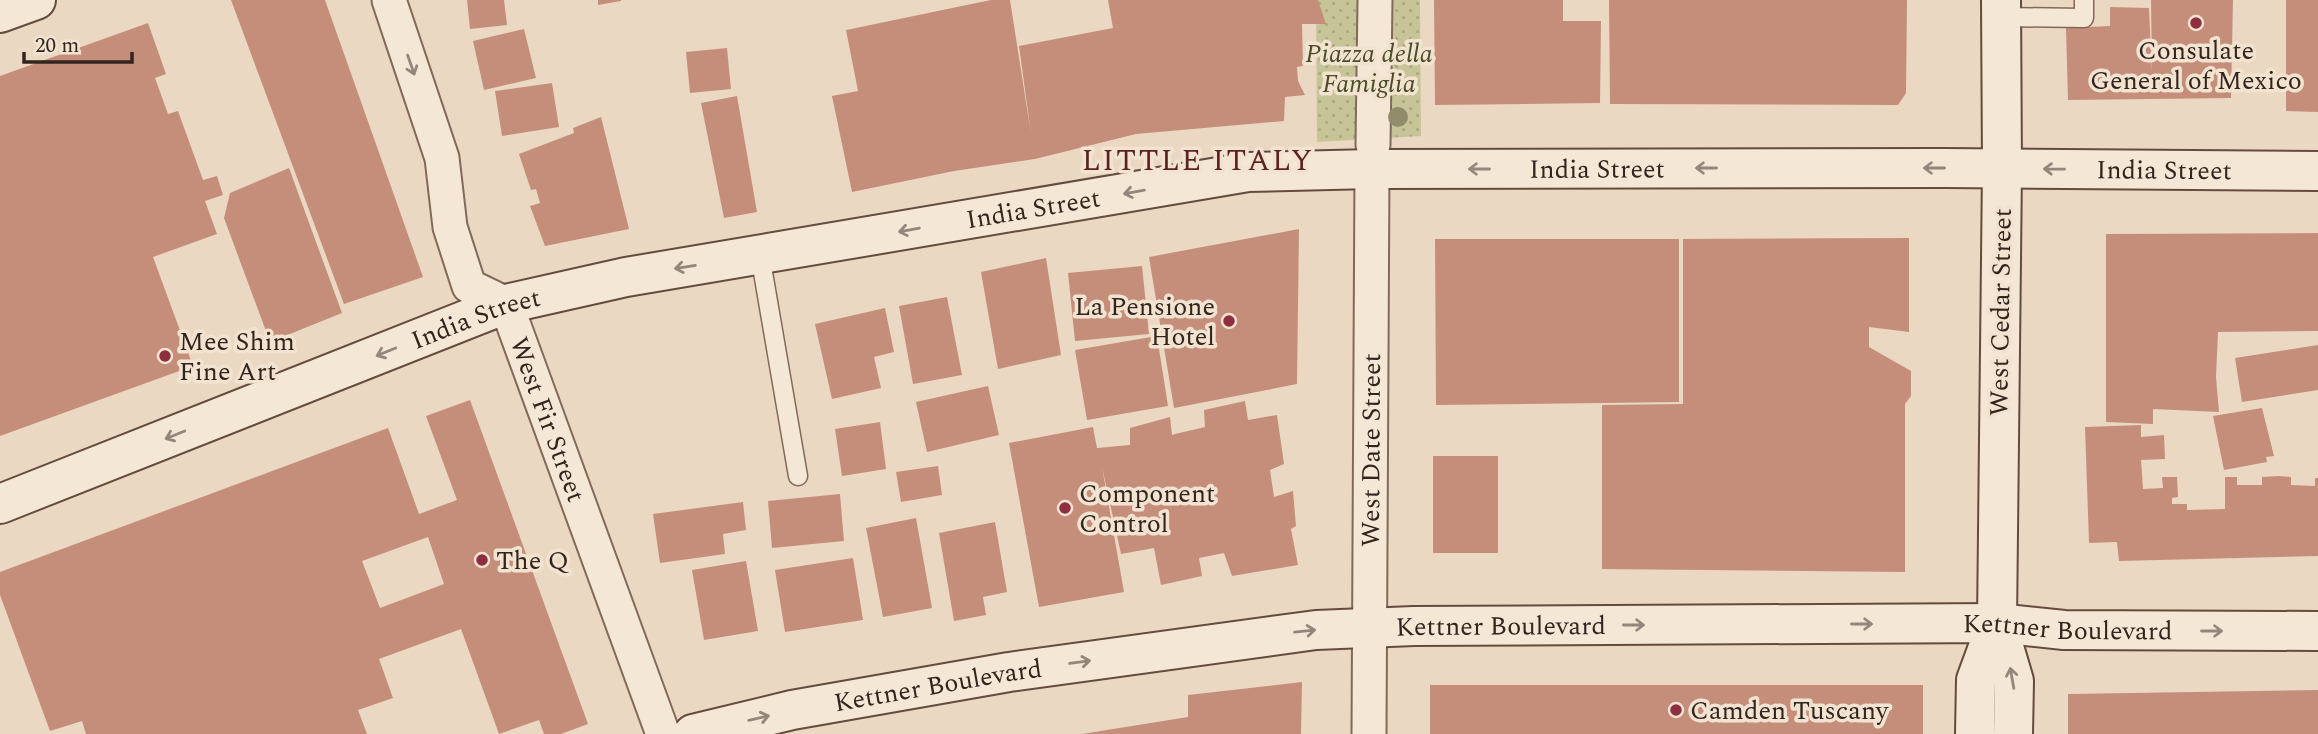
<svg xmlns="http://www.w3.org/2000/svg" width="2318" height="734" font-family="Spectral,serif">
<style>
.park{fill:url(#park-dots)}
.building{fill:#c58e7b;fill-rule:evenodd}
.lines{fill:none;stroke-linecap:round;stroke-linejoin:round}
.lane-casing{stroke:#826a5b;stroke-width:21}
.street-casing{stroke:#826a5b;stroke-width:37}
.secondary-casing{stroke:#644b3e;stroke-width:42}
.lane{stroke:#f5e7d5;stroke-width:18}
.street{stroke:#f5e7d5;stroke-width:33}
.secondary{stroke:#f5e7d5;stroke-width:38}
.tree{fill:#928c6c}
.oneway{stroke:#94867a}
.poi-dot{fill:#8c303f;stroke:#f2e3d1;stroke-width:2.5}
.labels{text-anchor:middle;stroke-width:7;stroke-linejoin:round;paint-order:stroke}
.poi-label{font-size:26px;fill:#33251e;stroke:#f2e3d1;text-anchor:start}
.park-label{font-size:26px;font-style:italic;fill:#4a4e26;stroke:#f2e3d1}
.street-label{font-size:26px;fill:#33251e;stroke:#f2e3d1}
.quarter-label{font-size:30px;letter-spacing:2px;fill:#5c2421;stroke:#f2e3d1}
</style>
<defs>
<pattern id="park-dots" width="8" height="8" patternUnits="userSpaceOnUse" patternTransform="scale(1.75)"><rect width="8" height="8" fill="#c7c598"/><path d="M2 2h.1M6 6h.1" fill="none" stroke="#aba983" stroke-width="1.8" stroke-linecap="round"/></pattern>
</defs>
<rect width="100%" height="100%" fill="#ead8c2"/>
<path class="park" d="M1316,0H1420L1421,136L1317,142Z"/>
<path class="building" d="M231,0H325L423,277L344,304Z
M467,0H504L507,25L470,29Z
M598,0H621V1L598,5Z
M991,0H1010L1031,134L1019,46L1113,28L1108,0H1318L1326,24H1302L1303,66L1297,67L1298,81L1305,95L1285,97L1284,121L1136,134L1035,159L954,171L852,192L832,96L858,91L846,30Z
M1434,0H1563V21H1601L1600,103L1435,105Z
M1609,0H1907L1906,93L1898,105L1610,104Z
M2151,0H2233L2231,98L2068,100L2066,28L2110,26V7L2149,8L2152,73Z
M2286,0H2318V112L2286,111Z
M148,23L166,74L155,78L168,114L178,111L203,180L217,176L223,195L205,201L217,234L153,257L193,366L0,436V76Z
M524,29L536,78L484,90L473,41Z
M727,48L731,89L690,93L686,52Z
M552,83L559,127L502,136L495,91Z
M737,96L757,212L724,218L701,103Z
M601,117L629,229L545,246L530,206L540,203L536,189L531,190L519,154L574,133L573,128Z
M289,168L342,313L270,342L224,218L230,193Z
M1299,229L1297,384L1174,408L1149,257Z
M2318,233V331L2218,332L2216,377L2219,412L2153,409V424L2106,422V234Z
M1909,238V332L1869,327V347L1911,371V396L1905,404V572L1602,569V405L1683,404V239Z
M1435,239H1679V402L1436,405Z
M1046,258L1061,355L998,369L981,272Z
M1142,266L1149,334L1075,341L1068,273Z
M947,297L962,375L913,384L899,306Z
M885,308L894,352L874,357L881,388L832,399L815,324Z
M1157,336L1168,406L1087,420L1075,350Z
M2318,345V390L2242,402L2235,358Z
M988,386L999,435L927,452L916,402Z
M470,400L588,724L561,734H544L539,720L499,734L461,629L379,659L393,698L358,710L367,734H86L82,721L50,731L0,595V572L388,428L419,514L457,500L426,416ZM428,537L444,584L380,608L362,561Z
M1245,401L1248,420L1277,415L1284,464L1270,470L1274,497L1293,491L1296,526L1291,529L1298,565L1232,576L1224,553L1199,558L1202,576L1161,585L1154,548L1121,554L1102,467L1124,592L1039,607L1009,443L1093,427L1097,448L1130,445V428L1170,417L1172,435L1175,434L1205,427L1204,410Z
M2262,408L2274,456L2266,457L2267,462L2224,470L2213,416Z
M880,422L886,469L842,476L835,429Z
M2141,425V437L2164,435L2165,459L2141,460L2143,489L2163,488L2162,477H2177L2178,497L2172,498V504H2187V510L2225,509V477H2237V485H2262V477L2279,476L2291,477V485L2315,486V478H2318V556L2119,561L2117,542L2089,543L2085,427Z
M1433,456H1498V553H1433Z
M938,466L942,495L901,502L896,472Z
M840,494L844,541L772,548L768,501Z
M743,502L746,530L723,534L725,554L660,563L653,514Z
M916,518L932,608L883,617L866,528Z
M995,522L1007,592L983,597L986,615L954,621L939,533Z
M853,558L863,620L785,632L775,570Z
M746,561L758,631L704,640L692,570Z
M1302,682L1301,734H1082L1188,717V695Z
M1430,685H1923V734H1430Z
M2318,690V734H2068V694Z"/>
<g class="lines">
<g class="lane-casing">
<path id="lane" d="M2001,17L2084,18V0
M760,255L798,476"/>
</g>
<g class="street-casing">
<g id="street">
<path id="s1" d="M389,0L442,158L450,227L469,286L506,304L663,734"/>
<path d="M1373,145L1375,0"/>
<path id="s2" d="M1369,734L1372,169"/>
</g>
</g>
<g class="secondary-casing">
<g id="secondary">
<path d="M2001,0L2002,168L1997,623L2014,681L2013,734"/>
<path d="M0,13L36,0"/>
<path id="s3" d="M0,504L506,304L626,277L1248,172L1372,169L1945,168L2318,171"/>
<path id="s4" d="M693,734L792,710L1009,672L1316,630L1414,626L1997,623L2064,630L2318,631"/>
<path d="M1975,734L1976,680L1997,623"/>
</g>
</g>
<use href="#lane" class="lane"/>
<use href="#street" class="street"/>
<use href="#secondary" class="secondary"/>
</g>
<circle class="tree" cx="1398" cy="117" r="10"/>
<defs><path id="oneway-shaft" d="M-6 0H5M1.5-3L5.5 0L1.5 3" fill="none" stroke-width="1.6" stroke-linecap="round" stroke-linejoin="round" transform="scale(1.75)"/></defs>
<g class="oneway">
<use href="#oneway-shaft" transform="translate(411 65) rotate(71)"/>
<use href="#oneway-shaft" transform="translate(1706 168) rotate(180)"/>
<use href="#oneway-shaft" transform="translate(1934 168) rotate(180)"/>
<use href="#oneway-shaft" transform="translate(1479 169) rotate(180)"/>
<use href="#oneway-shaft" transform="translate(2054 169) rotate(-179)"/>
<use href="#oneway-shaft" transform="translate(1134 192) rotate(170)"/>
<use href="#oneway-shaft" transform="translate(909 230) rotate(170)"/>
<use href="#oneway-shaft" transform="translate(685 267) rotate(171)"/>
<use href="#oneway-shaft" transform="translate(386 352) rotate(158)"/>
<use href="#oneway-shaft" transform="translate(175 435) rotate(158)"/>
<use href="#oneway-shaft" transform="translate(1862 624)"/>
<use href="#oneway-shaft" transform="translate(1634 625)"/>
<use href="#oneway-shaft" transform="translate(1305 631) rotate(-6)"/>
<use href="#oneway-shaft" transform="translate(2212 631)"/>
<use href="#oneway-shaft" transform="translate(1080 662) rotate(-8)"/>
<use href="#oneway-shaft" transform="translate(2012 678) rotate(-100)"/>
<use href="#oneway-shaft" transform="translate(759 718) rotate(-13)"/>
</g>
<g class="poi-dot">
<circle cx="2196" cy="23" r="7"/>
<circle cx="1229" cy="321" r="7"/>
<circle cx="165" cy="356" r="7"/>
<circle cx="1065" cy="508" r="7"/>
<circle cx="482" cy="560" r="7"/>
<circle cx="1676" cy="710" r="7"/>
</g>
<g class="labels">
<g class="poi-label">
<text x="2196" y="59" text-anchor="middle">Consulate<tspan x="2196" dy="30">General of Mexico</tspan></text>
<text x="1215" y="315" text-anchor="end">La Pensione<tspan x="1215" dy="30">Hotel</tspan></text>
<text x="179" y="350">Mee Shim<tspan x="179" dy="30">Fine Art</tspan></text>
<text x="1079" y="502">Component<tspan x="1079" dy="30">Control</tspan></text>
<text x="496" y="569">The Q</text>
<text x="1690" y="719">Camden Tuscany</text>
</g>
<g class="park-label">
<text x="1369" y="62">Piazza della<tspan x="1369" dy="30">Famiglia</tspan></text>
</g>
<g class="street-label">
<text dy="9" stroke="none"><textPath href="#s3" startOffset="1647">India Street</textPath></text>
<text dy="9" stroke="none"><textPath href="#s3" startOffset="2214">India Street</textPath></text>
<text dy="9" stroke="none"><textPath href="#s3" startOffset="1080">India Street</textPath></text>
<text transform="translate(2000 312) rotate(-89)" y="9">West Cedar Street</text>
<text dy="9" stroke="none"><textPath href="#s3" startOffset="511">India Street</textPath></text>
<text dy="9" stroke="none"><textPath href="#s1" startOffset="462">West Fir Street</textPath></text>
<text dy="9" stroke="none"><textPath href="#s2" startOffset="284">West Date Street</textPath></text>
<text dy="9" stroke="none"><textPath href="#s4" startOffset="817">Kettner Boulevard</textPath></text>
<text dy="9" stroke="none"><textPath href="#s4" startOffset="1384">Kettner Boulevard</textPath></text>
<text dy="9" stroke="none"><textPath href="#s4" startOffset="250">Kettner Boulevard</textPath></text>
</g>
<g class="quarter-label">
<text x="1198" y="170">LITTLE ITALY</text>
</g>
</g>
<path d="M24 52v10h108v-10" fill="none" stroke="#33251e" stroke-width="3.5"/>
<text x="35" y="52" font-size="21" fill="#33251e" stroke="#f2e3d1" stroke-width="5" paint-order="stroke">20 m</text>
</svg>
